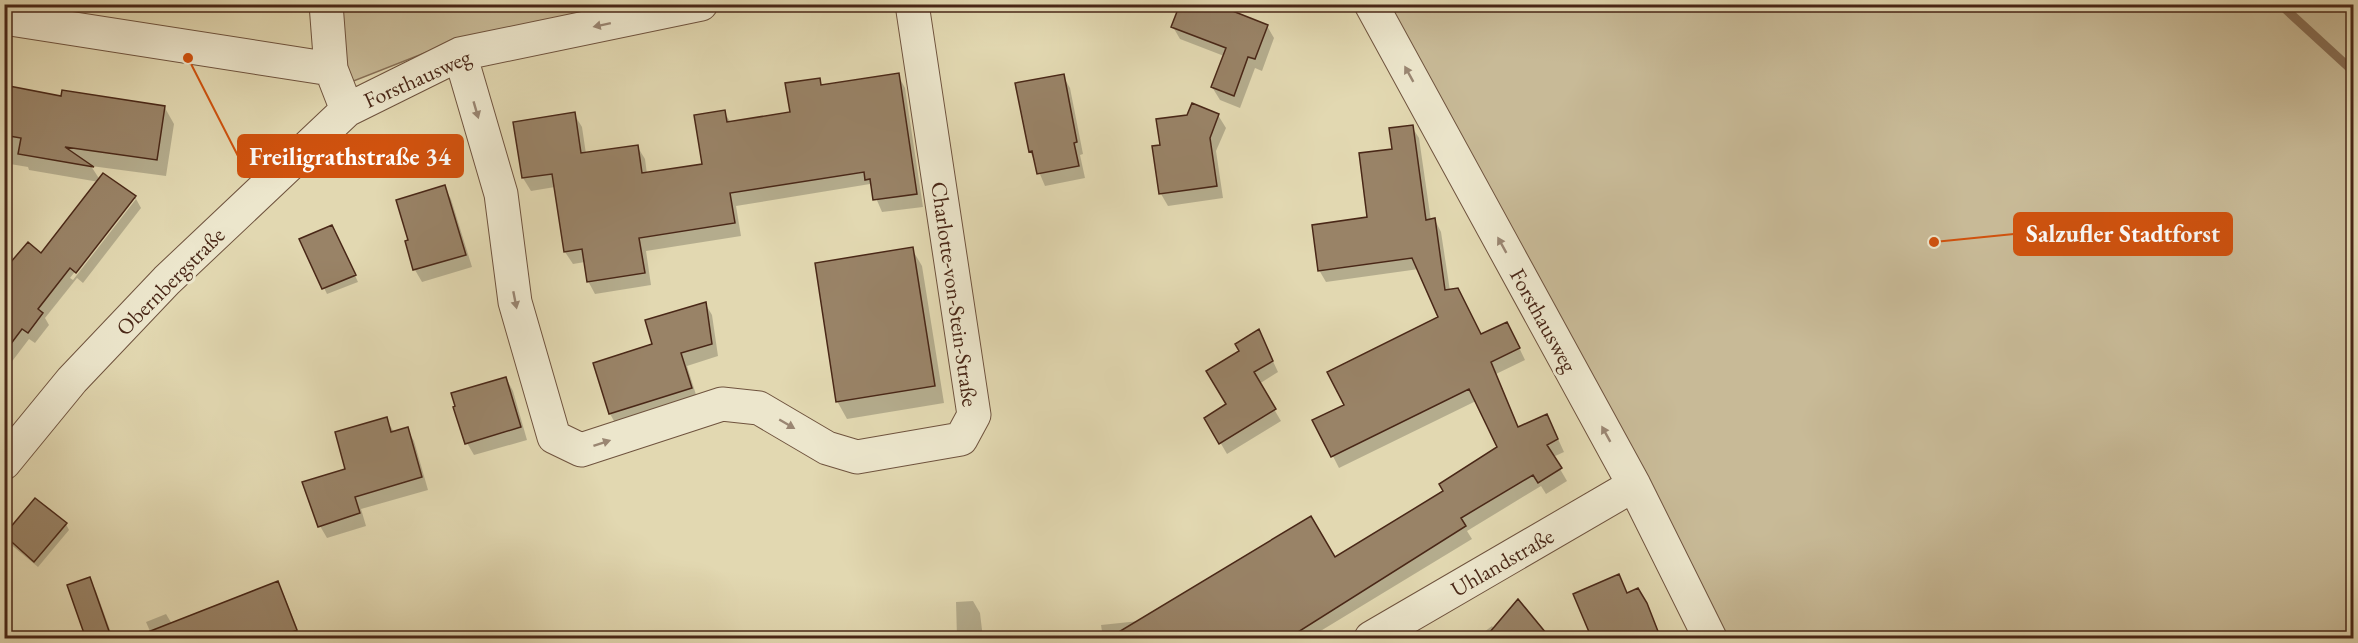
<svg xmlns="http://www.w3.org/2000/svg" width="2358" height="643" font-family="'EB Garamond',serif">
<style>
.green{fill:#c8ba97;stroke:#887057;stroke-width:1.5}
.shadow{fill:#0003;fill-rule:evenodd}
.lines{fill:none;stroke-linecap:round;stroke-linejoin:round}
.stream{stroke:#866d54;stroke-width:9}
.building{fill:#998367;stroke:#492717;stroke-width:1.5}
.street-casing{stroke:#6f533e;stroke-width:35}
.street{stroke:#ece6cc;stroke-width:33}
.oneway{fill:#9a8672}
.labels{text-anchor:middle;stroke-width:6;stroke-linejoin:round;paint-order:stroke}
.street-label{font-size:22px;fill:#492717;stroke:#ece6cc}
.leader{fill:none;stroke:#d0520e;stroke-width:2}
.callout-dot{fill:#d0520e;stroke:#ece6cc;stroke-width:2}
.callout{fill:#d0520e;stroke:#d0520e;stroke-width:2}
.callout-label{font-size:24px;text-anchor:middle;font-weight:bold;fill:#fff}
</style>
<rect width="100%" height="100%" fill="#e2d8b1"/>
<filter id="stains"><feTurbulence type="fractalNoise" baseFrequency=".00333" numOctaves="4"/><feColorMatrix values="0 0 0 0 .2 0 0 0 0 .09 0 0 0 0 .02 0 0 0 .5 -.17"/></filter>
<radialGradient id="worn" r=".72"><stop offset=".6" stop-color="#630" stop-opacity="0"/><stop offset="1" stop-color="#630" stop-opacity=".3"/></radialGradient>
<path class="green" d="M339,5H624L450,43L346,84Z
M1383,5H2353V638H1725Z"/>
<path class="shadow" d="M255,4H287V10Z
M1267,26L1274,38L1262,71L1255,68L1240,108L1220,100L1212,87L1224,56L1180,39L1173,27Z
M898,75L905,88L923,207L882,212L870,184L736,206L741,236L646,251L651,285L595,294L588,281L585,262L573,264L565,252L555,187L531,191L523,178L574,114L582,127L586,154L637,146L645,159L647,174L704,165L724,112L731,123L792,113L819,79L823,87Z
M1063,76L1070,88L1083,154L1080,155L1085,178L1045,186L1030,151Z
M4,87L62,98L165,108L174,124L166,176L91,166L100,180L135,197L141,208L83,283L77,278L45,318L49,325L35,343L29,339L4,372V272L41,255L99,182L29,170L28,167L4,163ZM132,199H136L73,280L70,278Z
M1218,115L1226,128L1216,151L1223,198L1168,206L1161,194V146Z
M1412,127L1419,138L1431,221L1435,220L1441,232L1450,291L1481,336L1513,335L1525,360L1496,374L1519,429L1553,428L1564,452L1553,457L1567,481L1546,494L1541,486L1467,531L1472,539L1309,638H1103L1101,625L1139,621L1334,559L1445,491L1499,448L1476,401L1339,468L1315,421L1346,406L1440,318L1419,269L1326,282L1319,270L1369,219L1393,150Z
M444,187L451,199L472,267L422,282L415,270L407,242Z
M335,232L358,282L327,294L301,240Z
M912,249L922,266L944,403L847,419L837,401Z
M705,303L712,315L718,356L687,366L698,401L617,426L610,414L654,345Z
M1259,331L1278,372L1259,384L1281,421L1227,454L1206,418L1228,405L1241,352Z
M506,378L513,391L527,440L474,455L467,443Z
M386,419L394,432L407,429L414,441L428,490L361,509L366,526L327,538L320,526L347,470Z
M35,500L66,524L69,530L38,567L9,543L5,537Z
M89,579L96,591L113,638H88L69,586Z
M277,583L284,595L301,638H153L146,622L166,614L172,624Z
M973,601L980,613L983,638H957L956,602Z
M1492,626L1494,629L1549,638H1476Z
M846,633L849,638H798Z"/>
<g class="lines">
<path class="stream" d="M2280,4L2354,72"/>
</g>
<path class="building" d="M1180,4H1215L1268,25L1255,59L1248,57L1234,96L1211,87L1226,48L1171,27Z
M899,73L917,194L873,200L870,179L865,180L864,172L730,193L735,223L639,238L645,273L587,282L582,249L564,252L552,174L522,178L513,122L575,112L581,153L638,145L642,173L702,164L694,115L725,110L727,122L790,112L785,83L820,78L821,85Z
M1064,74L1077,142L1074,143L1079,166L1037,174L1032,151L1029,152L1015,83Z
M4,85L61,96L62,90L165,106L157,160L65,147L94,167L18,154L21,138L4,135Z
M1192,103L1219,114L1210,138L1217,186L1159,194L1152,146L1160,145L1156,119L1187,115Z
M1413,125L1426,220L1435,218L1445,290L1458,288L1481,334L1507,322L1520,348L1491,362L1518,427L1547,414L1558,439L1547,445L1562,468L1538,483L1533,475L1461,518L1466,526L1287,639H1107L1311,516L1335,557L1443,491L1439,484L1497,447L1469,389L1331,457L1312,420L1344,405L1327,372L1438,317L1412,258L1318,271L1312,225L1367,217L1359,153L1392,149L1389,128Z
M103,173L136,196L76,273L70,268L38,309L43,313L28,333L22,329L4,353V270L28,242L41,253Z
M445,185L466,255L413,270L405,241L408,240L396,200Z
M332,225L356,275L322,289L299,239Z
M913,247L935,386L836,402L815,263Z
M706,302L712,344L681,353L692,388L609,414L593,363L652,344L645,320Z
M1259,329L1273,361L1254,372L1276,409L1219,444L1204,418L1226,404L1206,371L1239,351L1235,344Z
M506,377L521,427L465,444L453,407L455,406L451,393Z
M387,417L391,432L408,427L422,477L355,497L360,513L318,527L302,482L345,469L335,432Z
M35,498L67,523L34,562L4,535Z
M1619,574L1627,593L1638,588L1647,603L1661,639H1592L1573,594Z
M90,577L109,631L86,639L67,585Z
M278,581L297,630L275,639H135V637Z
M1518,599L1551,639H1484Z"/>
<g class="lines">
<g class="street-casing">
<path id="street" d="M326,4L331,69
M1371,4L1634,485L1710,638
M4,18L331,69L347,110
M460,54L501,194L515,302L554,437L581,450L722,404L759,408L827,448L857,457L961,439L974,415L912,4
M4,463L72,380L167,280L347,110L460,54L701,4
M1371,638L1634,485"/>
</g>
<use href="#street" class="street"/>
</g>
<defs><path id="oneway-solid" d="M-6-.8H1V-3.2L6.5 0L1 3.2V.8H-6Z" transform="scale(1.5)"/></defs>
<g class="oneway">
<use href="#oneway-solid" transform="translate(602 25) rotate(168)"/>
<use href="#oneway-solid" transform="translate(1409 74) rotate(-119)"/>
<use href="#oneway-solid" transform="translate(476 110) rotate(74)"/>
<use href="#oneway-solid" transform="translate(1502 245) rotate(-119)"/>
<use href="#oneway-solid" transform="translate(515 300) rotate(79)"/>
<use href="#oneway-solid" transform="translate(787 424) rotate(30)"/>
<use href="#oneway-solid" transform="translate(1606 434) rotate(-119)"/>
<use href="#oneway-solid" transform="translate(602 443) rotate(-18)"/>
</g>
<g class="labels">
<g class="street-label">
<text transform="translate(417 78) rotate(-24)" y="8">Forsthausweg</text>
<text transform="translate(170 281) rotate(-45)" y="8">Obernbergstraße</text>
<text transform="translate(955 294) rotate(82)" y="8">Charlotte-von-Stein-Straße</text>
<text transform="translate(1544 320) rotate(61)" y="8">Forsthausweg</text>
<text transform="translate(1502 562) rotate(-30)" y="8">Uhlandstraße</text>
</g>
</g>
<path class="leader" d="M188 58L238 156M1934 242L2014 234"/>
<g class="callout-dot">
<circle cx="188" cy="58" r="6"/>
<circle cx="1934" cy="242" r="6"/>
</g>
<g class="callout">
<rect x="238" y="135" width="225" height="42" rx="6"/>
<rect x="2014" y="213" width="218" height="42" rx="6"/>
</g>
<g class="callout-label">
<text x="350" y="165">Freiligrathstraße 34</text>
<text x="2123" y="242">Salzufler Stadtforst</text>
</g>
<rect width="2358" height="643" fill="none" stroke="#e2d8b1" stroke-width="24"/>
<rect x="6" y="6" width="2346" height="631" fill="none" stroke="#492717" stroke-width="3"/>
<rect x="12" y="12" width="2334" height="619" fill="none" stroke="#492717" stroke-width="1.5"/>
<rect width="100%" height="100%" filter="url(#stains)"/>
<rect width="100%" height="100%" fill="url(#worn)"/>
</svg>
